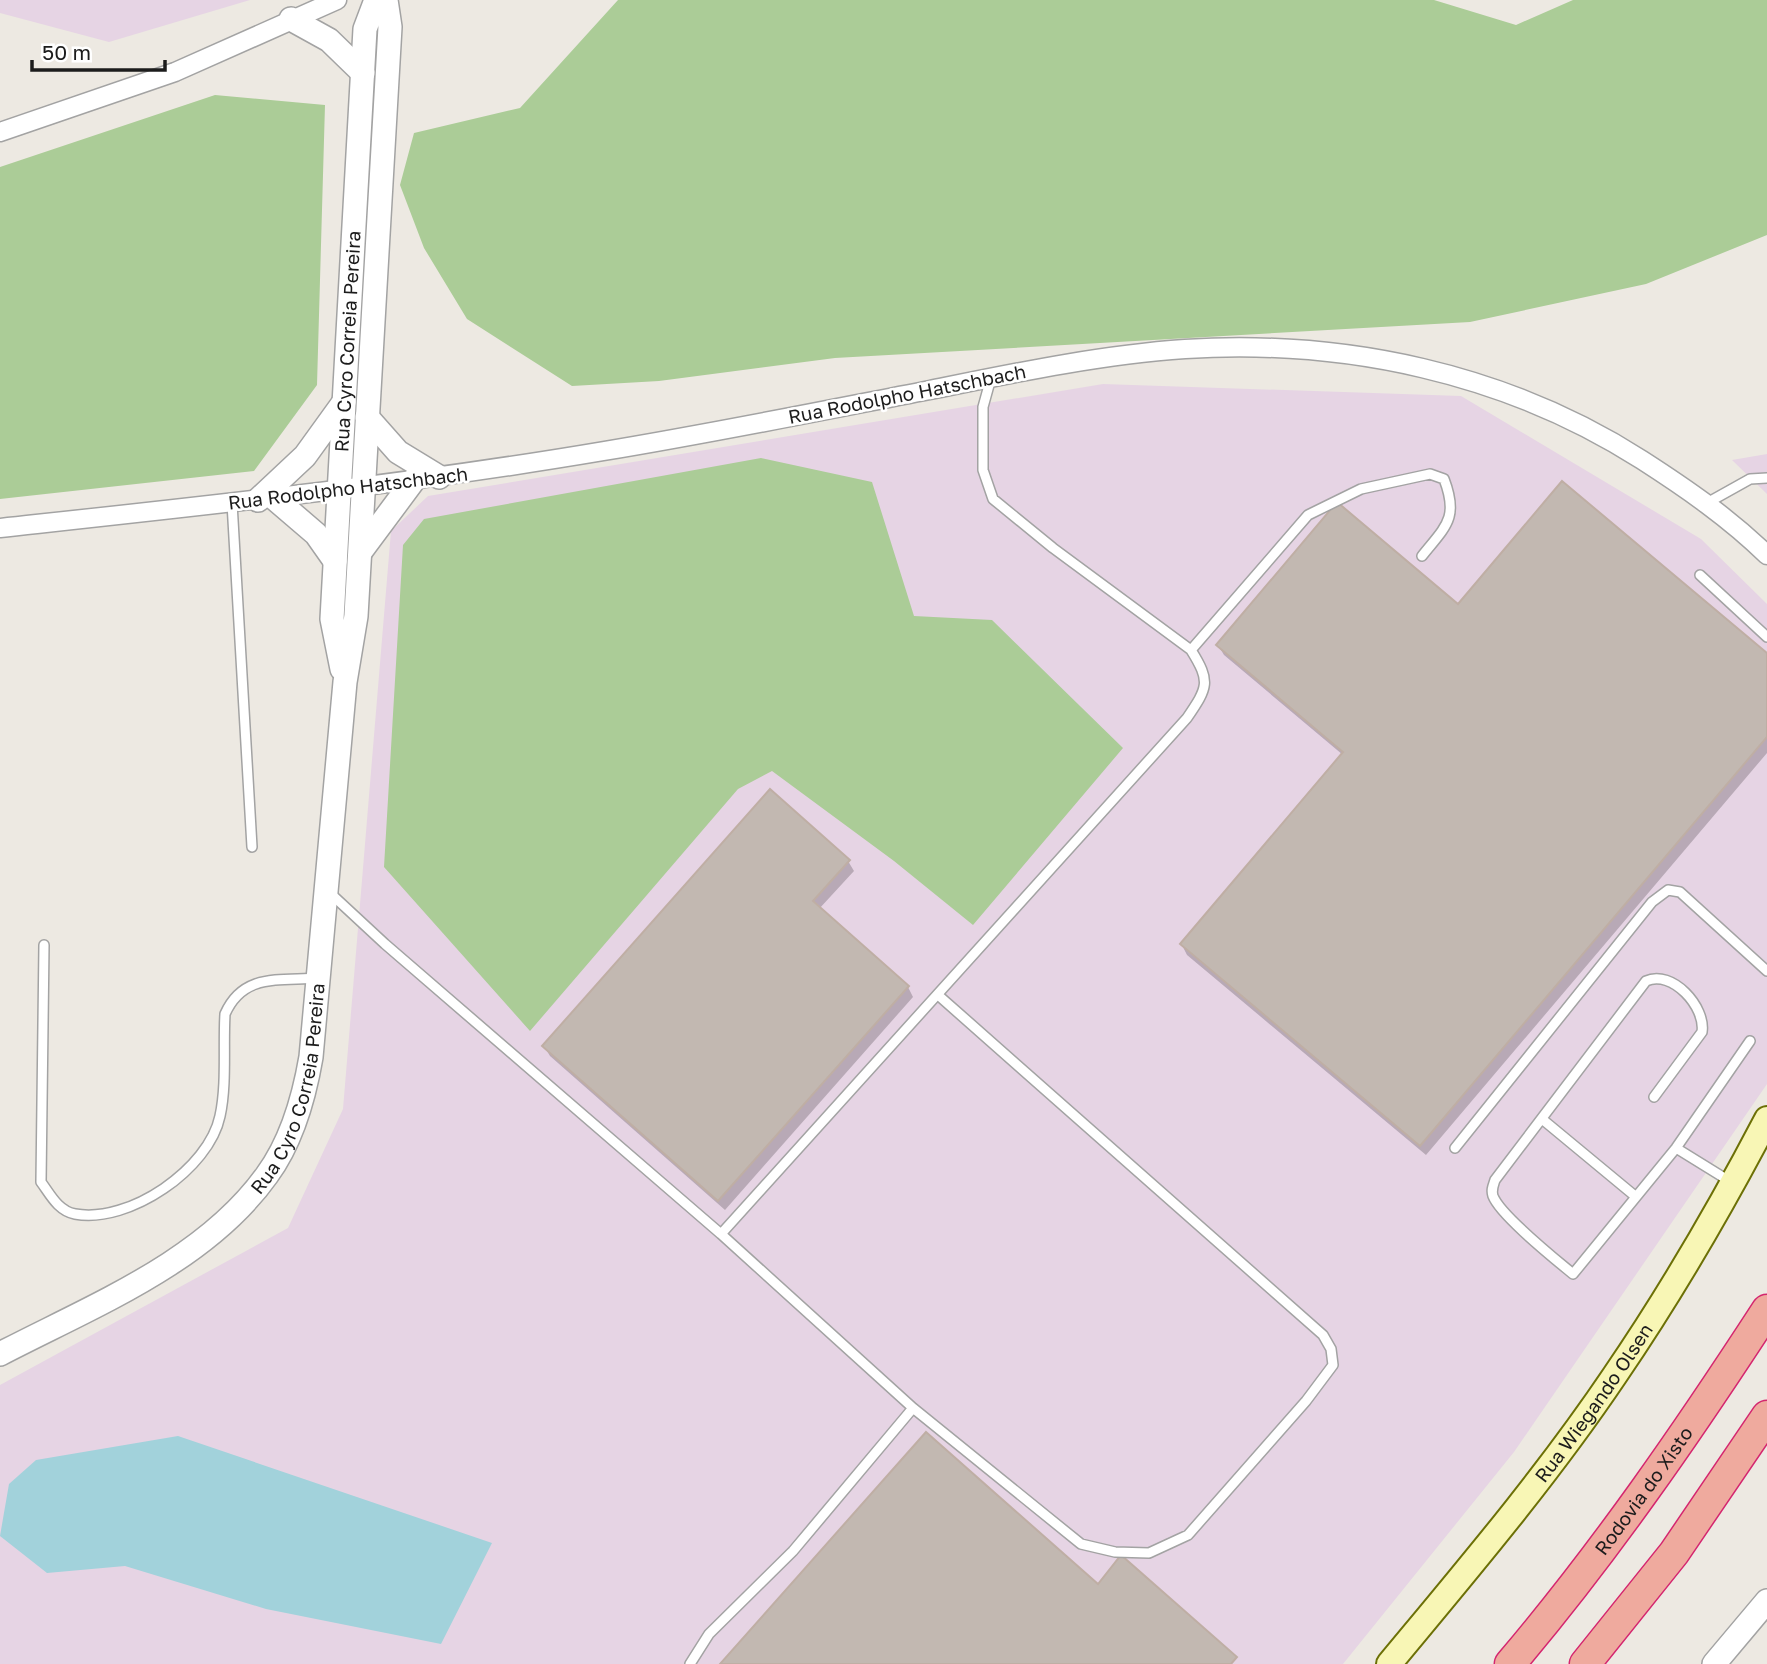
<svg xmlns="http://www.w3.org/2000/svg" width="1767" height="1664" font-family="'Golos Text',sans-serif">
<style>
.industrial{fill:#e6d4e4}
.forest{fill:#abcc97}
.water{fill:#a2d2db}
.shadow{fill:#0003}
.building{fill:#c2b8b1;stroke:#bfaea4;stroke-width:2}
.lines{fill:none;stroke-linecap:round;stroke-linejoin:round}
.service-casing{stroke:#a3a3a3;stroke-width:12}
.minor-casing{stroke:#a3a3a3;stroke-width:21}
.tertiary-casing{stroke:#a3a3a3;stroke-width:26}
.secondary-casing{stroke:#6c7006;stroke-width:28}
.trunk-casing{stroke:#d4266f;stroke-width:33}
.service{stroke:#fff;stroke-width:9}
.minor{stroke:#fff;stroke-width:18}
.tertiary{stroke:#fff;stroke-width:23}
.secondary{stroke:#f8f6b5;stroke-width:24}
.trunk{stroke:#efaa9e;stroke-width:30}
.labels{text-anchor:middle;stroke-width:5;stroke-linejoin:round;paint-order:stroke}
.street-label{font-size:19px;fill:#1c1c1c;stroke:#fff}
</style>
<rect width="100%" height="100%" fill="#ede9e2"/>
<path class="industrial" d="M0,0H250L109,42L0,13Z
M1103,384L1461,396L1701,539L1767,604V1084L1514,1452L1343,1664H0V1385L288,1228L343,1109L391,531L428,496Z
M1767,454V494L1732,460Z"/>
<path class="forest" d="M618,0H1434L1516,25L1573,0H1767V235L1646,284L1470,322L835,358L659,381L572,386L467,319L424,248L400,185L414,133L520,108Z
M215,95L325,105L317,385L254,471L0,499V167Z
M761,458L872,482L914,616L992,620L1123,748L973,925L894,861L772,771L738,789L530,1031L384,867L403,545L424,519Z"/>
<path class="water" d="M178,1436L492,1543L441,1644L266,1609L125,1566L47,1573L0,1536L9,1484L36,1460Z"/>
<path class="shadow" d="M1218,645L1767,655V753L1426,1155L1187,955L1182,945L1343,755L1224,655Z
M848,861L854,871L819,909L908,987L913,997L725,1210L550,1056L544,1046Z"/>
<path class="building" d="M1562,481L1767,653V737L1420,1146L1180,944L1343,752L1216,645L1337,502L1458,604Z
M770,789L850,860L813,901L909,986L718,1201L542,1046Z
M926,1432L1098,1584L1121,1555L1237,1657L1231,1664H720Z"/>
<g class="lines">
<g class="service-casing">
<path id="service" d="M232,503L252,847
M1707,503L1750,479L1767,478
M1700,575L1767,637
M1191,650L1308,515L1361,489L1430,474L1444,479C1459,518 1446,526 1422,556
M330,893L385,944L721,1234L913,1408L1081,1544L1115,1552L1149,1553L1188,1535L1306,1401L1333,1365L1331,1349L1323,1335L938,995
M44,945L41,1182C50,1194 58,1211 75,1214C129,1224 209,1169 220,1116C227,1084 223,1046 225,1014C243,973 279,981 318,978
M1654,1097L1702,1032C1706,1007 1672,969 1646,981L1495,1180C1493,1186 1491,1190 1493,1196C1500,1215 1555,1259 1573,1274L1676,1148L1750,1041
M1542,1119L1635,1196
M1455,1148L1652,902L1668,890L1680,892L1767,971
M1676,1148L1731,1182
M721,1234L1187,718C1208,687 1211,682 1191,650L1053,548L993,499L983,470V407L991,378
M690,1664L709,1634L793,1551L913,1408"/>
</g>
<g class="minor-casing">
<path id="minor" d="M0,132L175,72L337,0
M0,528C202,506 403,485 604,451C713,433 821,411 930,390C1014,373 1099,355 1185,349C1345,339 1506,373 1642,460C1687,489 1729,518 1767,555"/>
</g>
<g class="tertiary-casing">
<g id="tertiary">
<path d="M291,19L329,40L363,73"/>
<path d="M367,417L398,452L439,477"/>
<path d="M274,498L316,534L335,561"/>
<path d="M258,500L305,456L344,402"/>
<path d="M361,551L413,481"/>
<path id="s1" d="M342,669L332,619L365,29L376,0"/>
<path id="s2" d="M0,1354C92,1306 205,1262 267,1175C292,1141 304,1098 311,1057L345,682L356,616L390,27L386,0"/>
<path d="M1714,1664L1767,1601"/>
</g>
</g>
<g class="secondary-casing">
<g id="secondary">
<path id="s3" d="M1389,1664C1467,1570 1547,1476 1615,1375C1671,1293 1721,1207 1767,1119"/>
</g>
</g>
<g class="trunk-casing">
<g id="trunk">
<path id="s4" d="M1510,1664C1605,1552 1687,1433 1767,1310"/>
<path d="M1585,1664L1674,1553L1767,1416"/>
</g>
</g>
<use href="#service" class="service"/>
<use href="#minor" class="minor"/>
<use href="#tertiary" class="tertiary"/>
<use href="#secondary" class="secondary"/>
<use href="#trunk" class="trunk"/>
</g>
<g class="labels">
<g class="street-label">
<text dy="7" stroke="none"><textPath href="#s1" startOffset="329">Rua Cyro Correia Pereira</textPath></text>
<text transform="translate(907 394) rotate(-11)" y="7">Rua Rodolpho Hatschbach</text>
<text transform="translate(348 488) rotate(-7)" y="7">Rua Rodolpho Hatschbach</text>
<text dy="7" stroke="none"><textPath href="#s2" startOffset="415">Rua Cyro Correia Pereira</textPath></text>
<text dy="7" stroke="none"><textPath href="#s3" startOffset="332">Rua Wiegando Olsen</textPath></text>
<text dy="7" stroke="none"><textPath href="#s4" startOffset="219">Rodovia do Xisto</textPath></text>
</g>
</g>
<path d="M32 60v10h133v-10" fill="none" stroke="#1c1c1c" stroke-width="3.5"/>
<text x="42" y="60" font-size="21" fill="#1c1c1c" stroke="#ffffff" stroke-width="5" paint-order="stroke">50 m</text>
</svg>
